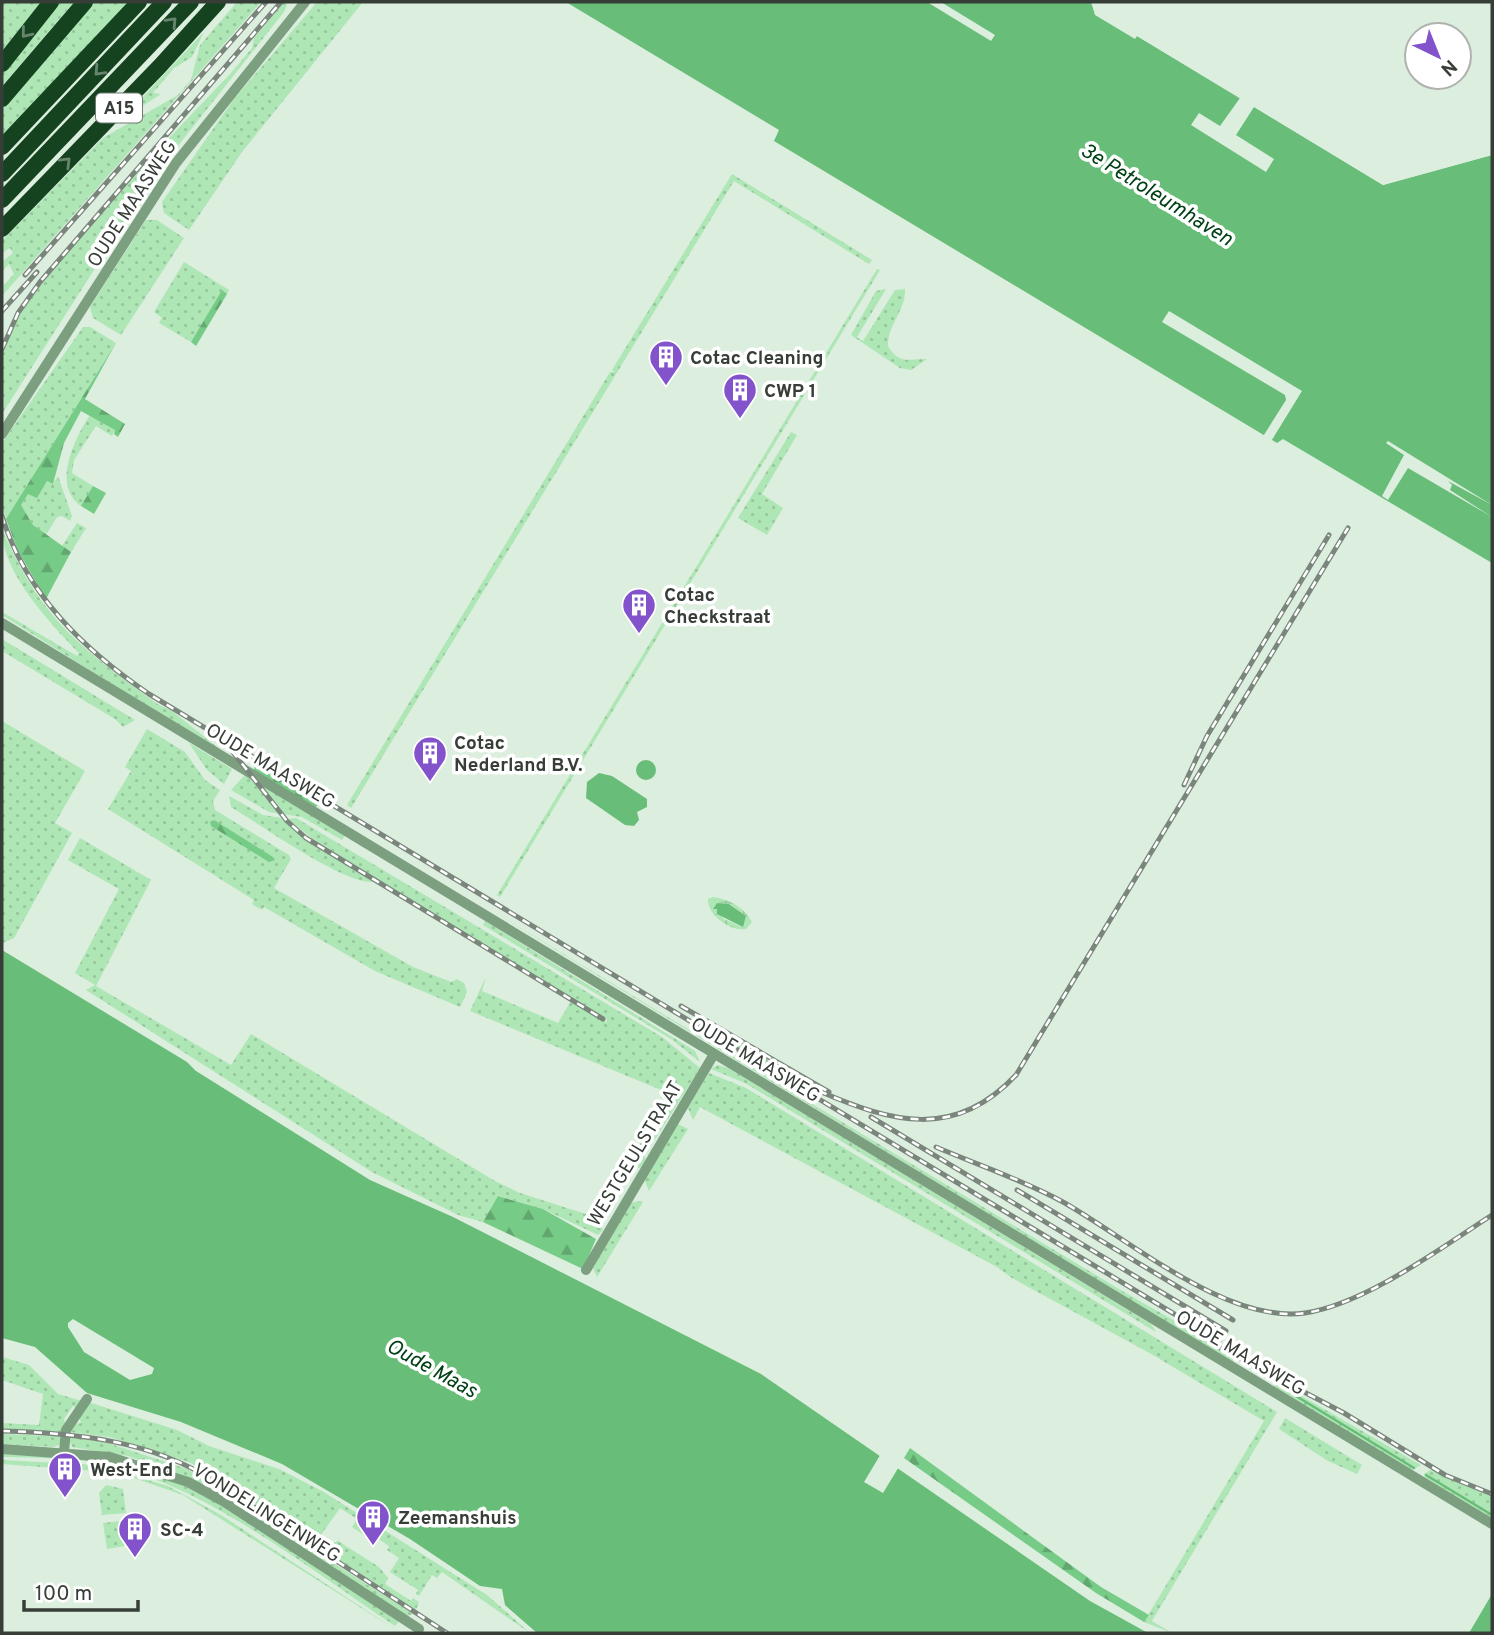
<svg xmlns="http://www.w3.org/2000/svg" width="1494" height="1635" font-family="Overpass,sans-serif">
<style>
.grass{fill:url(#grass-dots)}
.forest{fill:url(#forest-firs)}
.wetland{fill:url(#wetland-marsh);fill-rule:evenodd}
.water{fill:#68bd78}
.pier{fill:#dceede}
.lines{fill:none;stroke-linecap:round;stroke-linejoin:round}
.stream{stroke:#68bd78;stroke-width:2.5}
.minor{stroke:#7c9f80;stroke-width:10}
.highway{stroke:#154320;stroke-width:16}
.rail-casing{stroke:#7a867c;stroke-width:5}
.rail{stroke:#fff;stroke-width:2.5;stroke-dasharray:8;stroke-linecap:butt}
.oneway{stroke:#67856e}
.labels{text-anchor:middle;stroke-width:7;stroke-linejoin:round;paint-order:stroke}
.shield{fill:#fff;stroke:#737874;stroke-width:2}
.shield-label{font-size:18px;font-weight:bold;fill:#373e38}
.street-label{font-size:19px;fill:#373e38;stroke:#fff}
.poi-label{font-size:19px;font-weight:bold;fill:#373e38;stroke:#fff;text-anchor:start}
.water-label{font-size:21px;font-style:italic;fill:#004115;stroke:#fff}
</style>
<defs>
<pattern id="grass-dots" width="8" height="8" patternUnits="userSpaceOnUse" patternTransform="scale(1.75)"><rect width="8" height="8" fill="#aee6b5"/><path d="M2 2h.1M6 6h.1" fill="none" stroke="#96c69c" stroke-width="1.8" stroke-linecap="round"/></pattern>
<pattern id="forest-firs" width="22" height="20" patternUnits="userSpaceOnUse" patternTransform="scale(1.75)"><rect width="22" height="20" fill="#76cc86"/><path d="M5 1l3.5 6h-7zM16 11l3.5 6h-7z" fill="#62a76f"/></pattern>
<pattern id="wetland-marsh" width="20" height="14" patternUnits="userSpaceOnUse" patternTransform="scale(1.75)"><rect width="20" height="14" fill="#aee6b5"/><path d="M1 5h8M5 5V1M11 12h8M15 12V8" fill="none" stroke="#96c69c"/></pattern>
</defs>
<rect width="100%" height="100%" fill="#dceede"/>
<path class="grass" d="M2,2H41L2,51Z
M57,2H74L2,86V69Z
M94,2H134L2,143V109Z
M237,2H261L2,296V287L14,274L9,264L2,271V262L13,253L10,248L2,253V241L103,138L178,95L191,80L200,45Z
M284,2H288L284,12L154,176L2,414V356L13,327L33,294L129,180L231,73L252,48L254,38Z
M317,2H363L242,152L189,230L164,213L162,202L234,99Z
M204,32L192,57L174,68L153,93L161,94L121,120Z
M732,174L872,260L869,264L734,181L351,808L347,805L610,372H615L612,370Z
M146,220H157L184,238L121,335L93,318L90,307Z
M184,262L229,290L227,294L222,291L191,342L159,323L162,318L154,312Z
M877,269L880,270L500,897L497,895Z
M886,289L857,337L863,341L895,290L905,289C906,311 887,325 888,346C900,366 910,358 927,359L911,370L900,368L851,335L876,291Z
M83,327H90L116,343L6,519L2,506V443Z
M90,415L115,430L112,436L96,426L74,460L72,473L93,486L81,506C51,485 75,438 90,415Z
M791,432L797,435L762,494L783,508L767,535L738,518Z
M58,476L72,516L70,521L62,516L57,517L46,535L33,525L21,505L28,493L47,481L53,484Z
M77,523L86,528L71,552L62,546Z
M2,529C42,621 80,647 159,705L172,711L236,762L2,615V612L77,656L79,653C50,623 2,573 2,529Z
M2,639L135,720L123,727L115,719L2,651Z
M2,721L85,771L55,823L72,833L14,938L3,943Z
M147,729L185,752L205,780L220,790L213,801L215,810L289,855L291,859L274,888L413,967L451,982L457,979L464,983L467,992L460,1007L375,971L264,907L262,910L252,904L254,900L108,809L131,771L125,767Z
M189,743L232,769L224,784L207,770Z
M244,776L255,780L345,835L342,840L302,817L269,812L231,790Z
M229,796L263,815L282,818L311,844L374,882C342,884 262,825 231,807Z
M296,818L662,1037L700,1068L644,1157L646,1159L640,1168L625,1169L667,1099L664,1096L666,1092L470,1011L486,977L482,991L558,1023L571,1001L606,1022L607,1019L324,848L288,819Z
M80,838L151,880L96,986L231,1065L251,1034L495,1181L520,1193L598,1218L603,1230L598,1235L543,1209L499,1196L483,1222L458,1215L372,1172L86,990L95,985L75,973L119,889L68,860Z
M502,917L1124,1292L1238,1357L1231,1362Z
M485,921L695,1051L700,1062L671,1039L483,925Z
M734,1039L805,1081L804,1082L772,1069L730,1044Z
M717,1065L728,1068L1151,1324L1156,1332L745,1083L711,1069Z
M709,1073L746,1088L1277,1412L1152,1621L1172,1633L1144,1622L1264,1421L1153,1355L1012,1278L997,1267L700,1107L693,1120L688,1108Z
M678,1124L688,1129L649,1191L644,1179Z
M638,1201L643,1202L597,1277L593,1268L631,1203Z
M2,1357L29,1365L58,1394L82,1401L77,1409L73,1406L64,1419L66,1426L62,1432L2,1429V1423L39,1425L43,1394L2,1380Z
M1279,1383L1421,1465L1411,1471L1272,1387Z
M88,1402L177,1430L209,1446L279,1469L322,1491L487,1595L530,1633L442,1572L437,1578L432,1575L419,1596L416,1594L418,1590L390,1572L399,1558L387,1550L389,1546L367,1531L364,1535L352,1527L357,1519L340,1508L321,1535L333,1543L338,1541L379,1567L388,1578L385,1584L411,1601L413,1598L419,1602L416,1610L191,1463L109,1437L69,1432L73,1424L81,1423L79,1415Z
M1285,1418L1362,1465L1357,1474L1328,1461L1279,1429Z
M2,1434L60,1436L61,1437L60,1444L54,1447L2,1444Z
M68,1436L108,1443L187,1469L413,1614L407,1616L190,1478L128,1456L72,1447Z
M2,1453L110,1461L172,1479L221,1505L399,1621L395,1626C312,1571 210,1489 113,1466C77,1457 39,1458 2,1457Z
M2,1460L97,1465L168,1486L221,1515L401,1633L183,1495L134,1478L97,1471V1467L95,1471L2,1464Z
M1432,1469L1492,1497V1518L1425,1478L1424,1474Z
M106,1485L123,1489L126,1513L102,1515L99,1493Z
M121,1521L125,1546L107,1549L103,1523Z"/>
<path class="forest" d="M222,290L227,294L196,346L191,342Z
M116,343L85,399L125,424L118,437L114,434L115,430L81,411L64,443L53,484L47,481L37,498L28,494L21,505L33,525L71,552L46,599L18,551L6,519Z
M93,486L106,493L94,514L81,506Z
M255,765L317,801L319,805L315,807L254,770Z
M214,820L273,857L275,860L269,862L211,826L210,822Z
M498,1196L543,1209L596,1239L583,1269L483,1222Z
M910,1448L1101,1587L1149,1615L1144,1622L1096,1593L904,1458Z"/>
<path class="wetland" d="M713,897C729,899 744,907 752,922L746,929C731,932 707,915 708,899ZM717,903L730,904L746,916L742,927L724,919L720,914H717V909H713Z"/>
<path class="water" d="M566,2H1091L1095,15L1135,39L1137,36L1383,185L1492,155V563L1283,439L1277,443L774,141L779,130Z
M636 770a10 10 0 1 1 20 0a10 10 0 1 1-20 0Z
M599,773L612,776L647,799V807L637,812L639,820L634,826L625,825L586,798L587,782Z
M717,903L729,904L746,916L743,927L717,914V909H713Z
M2,950L187,1062L196,1071L370,1180L453,1217L761,1374L1090,1601L1148,1633H537L505,1605L502,1589L480,1586L410,1539L282,1464L181,1422L87,1393L35,1347L2,1338Z
M1492,1594V1633H1469Z"/>
<path class="pier" d="M927,2H941L995,35L991,41Z
M1139,33L1384,181L1492,152V155L1383,185L1254,107L1236,135L1274,159L1266,172L1191,125L1199,113L1220,126L1240,98L1137,36Z
M1169,311L1302,391L1270,443L1262,438L1286,400L1285,395L1162,322Z
M1388,441L1492,505L1448,481L1452,485L1450,490L1492,517L1408,468L1388,500L1382,496L1404,455L1386,443Z
M73,1319L154,1368L152,1374L130,1380L84,1352L68,1327V1323Z
M882,1452L900,1465L883,1493L864,1482Z"/>
<g class="lines">
<path class="stream" d="M1296,1396L1414,1468
M1426,1475L1492,1515"/>
<path class="minor" d="M2,434L176,163L305,2
M2,623L1492,1524
M586,1270L714,1054
M2,1449L110,1457L188,1482L223,1501L419,1629
M64,1452L66,1430L87,1399"/>
<path class="highway" d="M2,64L51,2
M2,99L85,2
M2,147L139,2
M2,174L164,2
M2,200L191,2
M2,229L160,66L218,2"/>
<g class="rail-casing">
<path id="rail" d="M25,275L266,2
M2,311L37,272
M2,349L18,313L40,282L281,2
M2,516C26,594 83,649 149,694L1219,1341
M232,751L287,821L306,838L603,1019
M1184,785L1207,736L1329,535
M681,1006L829,1092
M819,1091C891,1122 954,1141 1016,1075L1348,528
M871,1117L1226,1331
M936,1147C978,1165 1023,1180 1063,1202C1130,1240 1227,1324 1305,1313C1365,1304 1441,1248 1492,1215
M1017,1190L1233,1320
M1209,1342L1344,1413L1445,1475L1492,1494
M2,1431C76,1433 150,1440 214,1481L447,1633"/>
</g>
<use href="#rail" class="rail"/>
</g>
<defs><path id="oneway-chevron" d="M-2-3.5L2.5 0L-2 3.5" fill="none" stroke-width="1.6" stroke-linecap="round" stroke-linejoin="round" transform="scale(1.75)"/></defs>
<g class="oneway">
<use href="#oneway-chevron" transform="translate(172 22) rotate(-47)"/>
<use href="#oneway-chevron" transform="translate(26 33) rotate(129)"/>
<use href="#oneway-chevron" transform="translate(99 71) rotate(133)"/>
<use href="#oneway-chevron" transform="translate(66 162) rotate(-45)"/>
</g>
<defs>
<g id="building-pin" transform="scale(1.75)"><path d="M0 17L-7.5 6A9.5 9.5 0 1 1 7.5 6Z" fill="#8253cb" stroke="#fff"/><path d="M-4-6H4V6H1V3H-1V6H-4ZM-2.5-4.3h1.7v1.8h-1.7ZM.8-4.3h1.7v1.8H.8ZM-2.5-1h1.7V.8h-1.7ZM.8-1h1.7V.8H.8Z" fill="#fff"/></g>
</defs>
<g fill-rule="evenodd">
<use href="#building-pin" x="666" y="357"/>
<use href="#building-pin" x="740" y="390"/>
<use href="#building-pin" x="639" y="605"/>
<use href="#building-pin" x="430" y="753"/>
<use href="#building-pin" x="65" y="1469"/>
<use href="#building-pin" x="373" y="1517"/>
<use href="#building-pin" x="135" y="1529"/>
</g>
<g class="labels">
<rect class="shield" x="96" y="93.5" width="46" height="29" rx="5"/>
<g class="shield-label">
<text x="119" y="114">A15</text>
</g>
<g class="street-label">
<text transform="translate(131 203) rotate(-57)" y="7">OUDE MAASWEG</text>
<text transform="translate(271 765) rotate(31)" y="7">OUDE MAASWEG</text>
<text transform="translate(756 1059) rotate(31)" y="7">OUDE MAASWEG</text>
<text transform="translate(634 1153) rotate(-59)" y="7">WESTGEULSTRAAT</text>
<text transform="translate(1241 1352) rotate(31)" y="7">OUDE MAASWEG</text>
<text transform="translate(267 1512) rotate(32)" y="7">VONDELINGENWEG</text>
</g>
<g class="poi-label">
<text x="690" y="364">Cotac Cleaning</text>
<text x="764" y="397">CWP 1</text>
<text x="664" y="601">Cotac<tspan x="664" dy="22">Checkstraat</tspan></text>
<text x="454" y="749">Cotac<tspan x="454" dy="22">Nederland B.V.</tspan></text>
<text x="90" y="1476">West-End</text>
<text x="398" y="1524">Zeemanshuis</text>
<text x="160" y="1536">SC-4</text>
</g>
<g class="water-label">
<text transform="translate(1157 194) rotate(32)" y="7">3e Petroleumhaven</text>
<text transform="translate(432 1368) rotate(29)" y="7">Oude Maas</text>
</g>
</g>
<rect width="1494" height="1635" fill="none" stroke="#373e38" stroke-width="7"/>
<g transform="translate(1438 56) rotate(137)"><circle r="33" fill="#ffffff" stroke="#afb2af" stroke-width="2"/>
<path d="M0-5L12 26L0 18L-12 26Z" fill="#8253cb"/>
<text y="-10" font-size="19" font-weight="bold" text-anchor="middle" fill="#373e38">N</text>
</g>
<path d="M24 1600v10h114v-10" fill="none" stroke="#373e38" stroke-width="3.5"/>
<text x="35" y="1600" font-size="21" fill="#373e38" stroke="#ffffff" stroke-width="5" paint-order="stroke">100 m</text>
</svg>
